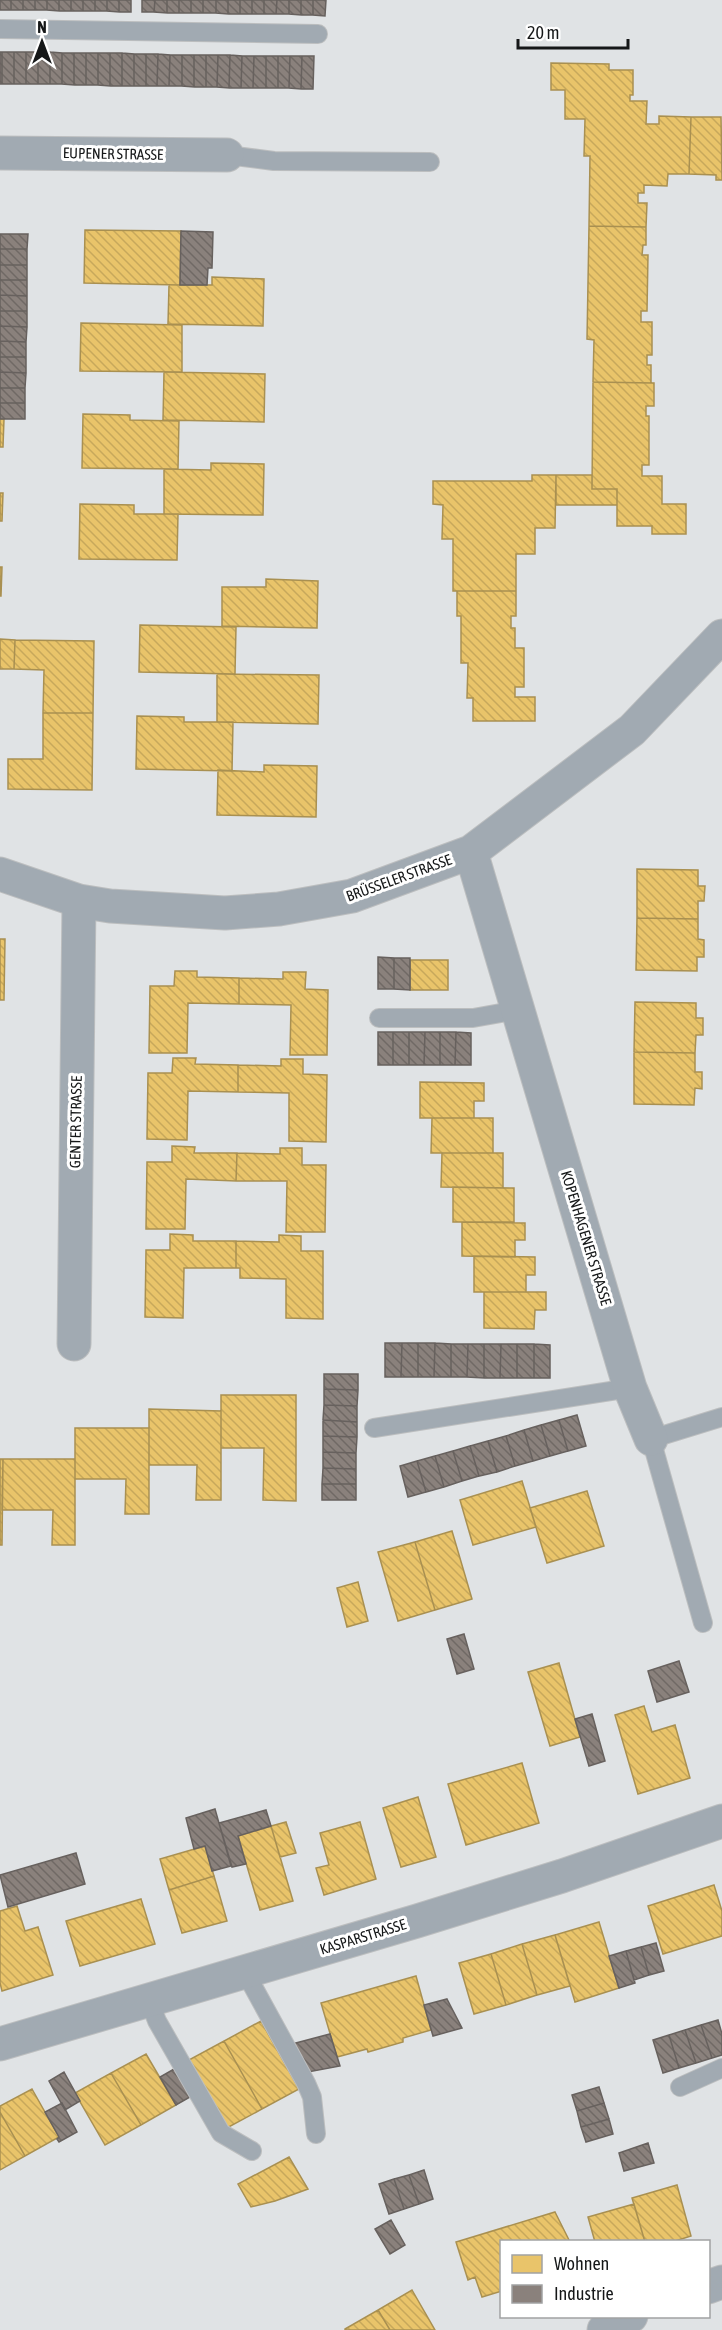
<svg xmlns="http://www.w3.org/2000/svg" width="722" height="2330" font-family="'Asap Condensed',sans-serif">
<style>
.homes{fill:url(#homes-back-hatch);stroke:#a99051;stroke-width:1.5}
.industry{fill:url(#industry-back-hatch);stroke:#67615e;stroke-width:1.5}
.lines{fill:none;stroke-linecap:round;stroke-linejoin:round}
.lane-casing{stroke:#bcbebf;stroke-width:20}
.street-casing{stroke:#bcbebf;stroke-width:35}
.lane{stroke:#a1aab2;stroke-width:18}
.street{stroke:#a1aab2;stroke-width:33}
.labels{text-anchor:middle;stroke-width:6;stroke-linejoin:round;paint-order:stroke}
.street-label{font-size:15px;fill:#151718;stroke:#fff}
</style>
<defs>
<pattern id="homes-back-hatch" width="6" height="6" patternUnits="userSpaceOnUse" patternTransform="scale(1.5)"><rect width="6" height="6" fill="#e9c46a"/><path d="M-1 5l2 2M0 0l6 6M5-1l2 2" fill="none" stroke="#c7a85b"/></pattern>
<pattern id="industry-back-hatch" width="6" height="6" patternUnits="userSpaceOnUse" patternTransform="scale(1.5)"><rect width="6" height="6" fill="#8a817c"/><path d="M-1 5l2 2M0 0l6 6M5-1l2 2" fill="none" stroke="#706965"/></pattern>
</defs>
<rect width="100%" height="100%" fill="#e0e3e5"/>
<path class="homes" d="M551,63L609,64V70H633V95H630V101H647L646,124H659V116L691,117L689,174H668L667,186L644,185V193H638V203H647L646,227L589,226L590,156H584L585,119H565V90H551Z
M691,117H721L722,180H716V175L689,174Z
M589,226L646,227V245H643L642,255H648L647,311H641V322H652V355H647V365H651V383L593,382L594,340L587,339Z
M85,230L181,231L180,285L84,283Z
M212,277L264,279L263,326L168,324L169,285H212Z
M81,323L182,325V372L80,371Z
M164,372L265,374L264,422L163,420Z
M593,382L654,383V406H646V416H649V465H642V476H662V504H686V534H652V526H617V489H592Z
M83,414L130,415V420L179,421L178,469L82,468Z
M0,419H4L3,447H0Z
M211,463L264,464L263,515L164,514V469L211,470Z
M532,475H556L555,528H535V554H516V591H453V539H442L443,505L433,504V481H532Z
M556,475H592V489H617V505H556Z
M0,493H3L2,521H0Z
M80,504L134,505V514H178L177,560L79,559Z
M0,567H2L1,596H0Z
M266,579L318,581L317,628L222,626V587H266Z
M457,591H516V616H511V628H515V648H524V687H515V697H535V721H473V698H467L468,663H461V616H457Z
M140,625L236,627L235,674L139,672Z
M0,639L15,640L14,669H0Z
M15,640L94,641L93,713H43L44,670L14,669Z
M217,674L319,675L318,724L217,722Z
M43,713H93L92,790L8,789V759H43Z
M137,716L184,717V722H233L232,771L136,769Z
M264,765L317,766L316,817L217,815L218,770L264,772Z
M637,869L698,870V886H705L704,901H698V919L637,918Z
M637,918L698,919V939L704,940V957H697V971L636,970Z
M0,939H5L4,1000H0Z
M410,960H448V990H410Z
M175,971H197V977L239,978V1004L188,1003L187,1053H149L150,986H174Z
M283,972H306L305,989L328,990L327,1055H290L291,1005L239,1004V978L283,979Z
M635,1002L696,1003V1018H703V1035H696L695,1053L634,1052Z
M634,1052L695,1053V1072H702V1089L695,1088L694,1105L634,1104Z
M173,1058H196L195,1064L238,1065V1092L188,1091L187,1140L147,1139L148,1073H172Z
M281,1059H303V1074L327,1075L326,1142L289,1141V1093L238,1092V1065L281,1066Z
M420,1082L484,1083V1101H474V1118H420Z
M432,1118H493V1153H431Z
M172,1146L195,1147L194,1153H237L236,1181L186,1179L185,1229H146L147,1162H172Z
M280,1148H302V1165H326L325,1232H286L287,1181H236L237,1153L280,1154Z
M442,1153H503V1188L441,1187Z
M453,1187L514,1188V1222H453Z
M462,1222L525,1223V1240H515V1257L462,1256Z
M170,1234L193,1235V1241H236V1268H184L183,1318L145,1317L146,1250H170Z
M279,1235L301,1236V1251H323V1319L286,1318V1279L240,1278V1268H236V1241L279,1242Z
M474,1256L535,1257V1275H526V1292H474Z
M484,1292H546V1310H535L534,1329L484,1328Z
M221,1395H296V1501L263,1500L264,1448H221Z
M149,1409L221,1411V1500H196L197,1465H149Z
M75,1428H149V1514H125L126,1479H75Z
M0,1459H3L2,1545H0Z
M3,1459H75V1545H52L53,1510H2Z
M522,1481L536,1527L473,1545L460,1500Z
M587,1491L604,1546L547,1563L530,1508Z
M452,1531L472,1599L435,1610L415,1542Z
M415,1542L435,1610L398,1621L378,1552Z
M358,1582L368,1621L347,1627L337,1588Z
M559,1663L580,1737L550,1746L528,1672Z
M644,1706L652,1732L675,1725L690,1778L638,1794L615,1715Z
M522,1763L539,1823L466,1845L448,1784Z
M418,1797L436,1857L401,1867L383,1808Z
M286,1822L296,1853L280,1857L271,1826Z
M360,1822L376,1879L324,1895L316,1868L329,1865L320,1833Z
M271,1826L293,1901L260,1910L238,1836Z
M205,1846L214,1876L169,1890L160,1859Z
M214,1876L227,1921L182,1933L169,1890Z
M714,1885L722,1911V1936L663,1954L648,1906Z
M141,1899L155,1944L80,1966L66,1921Z
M17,1906L25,1931L38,1927L53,1975L2,1991L0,1983V1911Z
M599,1922L619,1988L575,2002L555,1935Z
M555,1935L570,1986L537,1995L522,1944Z
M522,1944L537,1995L506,2005L491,1954Z
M491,1954L506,2005L474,2014L459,1963Z
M416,1976L431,2030L403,2038V2042L368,2052L367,2049L337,2057L321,2003Z
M261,2021L299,2089L262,2109L224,2041Z
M224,2041L262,2109L225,2129L187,2061Z
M146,2054L176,2105L141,2125L111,2073Z
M111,2073L141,2125L105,2145L75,2093Z
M32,2089L59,2137L25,2156L0,2112V2106Z
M0,2112L25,2156L0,2170Z
M289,2157L308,2189L275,2201L251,2207L238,2184Z
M677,2185L691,2236L672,2242H645L632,2198Z
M634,2204L645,2242H595L588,2217Z
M555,2212L570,2242H502V2291L482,2297L475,2277L468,2280L456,2242Z
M412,2290L435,2330H390L378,2310Z
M378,2310L390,2330H345V2329Z"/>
<path class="industry" d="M0,0H11V10H0Z
M11,0H23V10H11Z
M23,0H35V10H23Z
M35,0H47V10H35Z
M47,0H59V11L47,10Z
M59,0H71V11H59Z
M71,0H83V11H71Z
M83,0H95V11H83Z
M95,0H107V11H95Z
M107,0H119V12L107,11Z
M119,0H131V12H119Z
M142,0H155L154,12H142Z
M155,0H167V13L154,12Z
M167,0H179V13H167Z
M179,0H191V13H179Z
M191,0H203V13H191Z
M203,0H216V13H203Z
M216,0H228V14L216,13Z
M228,0H240V14H228Z
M240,0H252V14H240Z
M252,0H264V14H252Z
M264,0H277L276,14H264Z
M277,0H289V14H276Z
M289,0H301V15L289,14Z
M301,0H313V15H301Z
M313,0H326L325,16L313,15Z
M0,52H2V84H0Z
M2,52H14V84H2Z
M14,52H26V84H14Z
M26,52H38V84H26Z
M38,52H50V84H38Z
M50,52L62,53V84H50Z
M62,53H74V85L62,84Z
M74,53H86V85H74Z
M86,53H98V85H86Z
M98,53H110V86L98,85Z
M110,53H122V86H110Z
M122,53L134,54V86H122Z
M134,54H146V86H134Z
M146,54H158L157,86H146Z
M158,54L170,55L169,86H157Z
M170,55H182V86H169Z
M182,55H194V87L182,86Z
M194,55H206V87H194Z
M206,55H218L217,87H206Z
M218,55H230L229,88L217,87Z
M230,55L242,56L241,88H229Z
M242,56H254L253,88H241Z
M254,56H266V88H253Z
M266,56H278V88H266Z
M278,56H290L289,88H278Z
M290,56H302L301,89L289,88Z
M302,56H314L313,89H301Z
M181,231L213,232L212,268H208L207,285H180Z
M0,234H28L27,249H0Z
M0,249H27V265H0Z
M0,265H27V280H0Z
M0,280H27V296L0,295Z
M0,295L27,296V311H0Z
M0,311H27V327L0,326Z
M0,326L27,327L26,342L0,341Z
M0,341L26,342V357H0Z
M0,357H26V373L0,372Z
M0,372L26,373L25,388H0Z
M0,388H25V403H0Z
M0,403H25V419H0Z
M378,957L394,958V989H378Z
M394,958H410V990L394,989Z
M378,1032H393V1065H378Z
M393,1032H409V1065H393Z
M409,1032H425L424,1065H409Z
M425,1032H440V1065H424Z
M440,1032H456L455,1065H440Z
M456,1032L471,1033V1065H455Z
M385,1343H402L401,1377H385Z
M402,1343H418V1377H401Z
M418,1343H435L434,1377H418Z
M435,1343L451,1344V1377H434Z
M451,1344H468L467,1377H451Z
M468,1344H484V1378L467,1377Z
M484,1344H501L500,1378H484Z
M501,1344H517V1378H500Z
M517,1344H534V1378H517Z
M534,1344L550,1345V1378H534Z
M324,1374H358V1390L324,1389Z
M324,1389L358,1390L357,1406L324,1405Z
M324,1405L357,1406V1422L323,1420Z
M577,1415L586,1446L568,1451L559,1420Z
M323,1420L357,1422V1437L323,1436Z
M559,1420L568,1451L550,1456L541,1425Z
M541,1425L550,1456L533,1461L524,1430Z
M524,1430L533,1461L515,1466L506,1436Z
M323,1436L357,1437L356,1453L323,1452Z
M506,1436L515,1466L497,1472L488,1441Z
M488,1441L497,1472L479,1476L470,1446Z
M470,1446L479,1476L462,1481L453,1451Z
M453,1451L462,1481L444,1487L435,1456Z
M323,1452L356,1453V1469L323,1468Z
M435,1456L444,1487L426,1492L417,1461Z
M417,1461L426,1492L408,1497L400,1466Z
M323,1468L356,1469V1484H322Z
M322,1484H356V1500H322Z
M464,1634L474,1669L457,1674L447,1639Z
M679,1661L689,1692L657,1702L648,1671Z
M592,1714L605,1761L589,1766L575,1719Z
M215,1809L231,1866L212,1871L205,1846L194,1849L186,1818Z
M266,1810L271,1826L238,1836L246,1864L232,1867L219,1823Z
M76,1853L85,1884L8,1907L0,1875Z
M656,1943L664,1971L649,1975L641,1947Z
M641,1947L649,1975L634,1980L626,1951Z
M626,1951L635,1983L619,1988L609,1956Z
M447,1999L462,2028L433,2036L424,2005Z
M718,2020L722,2034V2055L712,2058L701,2025Z
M701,2025L712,2058L696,2063L685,2030Z
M685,2030L696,2063L679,2068L669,2035Z
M330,2034L340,2066L308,2072L292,2044Z
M669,2035L679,2068L663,2073L653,2040Z
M174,2069L190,2097L176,2105L160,2077Z
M64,2072L80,2101L65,2110L49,2081Z
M599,2087L604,2103L577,2111L572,2095Z
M62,2103L77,2132L59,2142L57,2139L59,2137L45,2112Z
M604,2103L609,2119L581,2127L577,2111Z
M609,2119L613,2134L586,2142L581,2127Z
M648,2143L654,2163L624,2171L619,2153Z
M424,2170L433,2199L419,2204L409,2175Z
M409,2175L419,2204L404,2209L394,2179Z
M394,2179L404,2209L389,2214L379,2184Z
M391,2220L405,2245L390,2254L375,2229Z"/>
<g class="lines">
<g class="lane-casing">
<path id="lane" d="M0,29L318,34
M227,155L274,161L430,162
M379,1018H473L518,1010
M374,1428L630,1388
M703,1623L651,1439L722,1417
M245,1972L306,2083L312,2097L316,2134
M149,2000L157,2021L221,2133L252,2151
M680,2087L722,2068"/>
</g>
<g class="street-casing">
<path id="street" d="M0,153L227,155
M471,852L630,1388L651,1439
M0,874L79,901L110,906L225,913L279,909L352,896L471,852L632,730L722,636
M74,1344L79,901
M0,2044L417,1921L562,1876L722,1821
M708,2287L722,2282
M604,2330L631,2316"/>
</g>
<use href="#lane" class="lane"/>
<use href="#street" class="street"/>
</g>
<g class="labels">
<g class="street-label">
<text transform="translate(113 154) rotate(1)" y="5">EUPENER STRASSE</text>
<text transform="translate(399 878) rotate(-20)" y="5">BRÜSSELER STRASSE</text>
<text transform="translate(76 1122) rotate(-89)" y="5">GENTER STRASSE</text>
<text transform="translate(586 1238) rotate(73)" y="5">KOPENHAGENER STRASSE</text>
<text transform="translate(363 1937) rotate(-17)" y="5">KASPARSTRASSE</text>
</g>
</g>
<rect x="500" y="2240" width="210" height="78" fill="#ffffff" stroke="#a1a2a3" stroke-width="1.5"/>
<rect x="512" y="2255" width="30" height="18" fill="#e9c46a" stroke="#a1a2a3" stroke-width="1.5"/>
<text x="554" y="2270" font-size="18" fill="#151718">Wohnen</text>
<rect x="512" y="2285" width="30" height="18" fill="#8a817c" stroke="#a1a2a3" stroke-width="1.5"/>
<text x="554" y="2300" font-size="18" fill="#151718">Industrie</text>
<g transform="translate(42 42)" stroke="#ffffff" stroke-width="4.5" paint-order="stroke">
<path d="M0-4.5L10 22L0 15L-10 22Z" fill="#151718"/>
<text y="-9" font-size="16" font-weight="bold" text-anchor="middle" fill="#151718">N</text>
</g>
<path d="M518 39v9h110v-9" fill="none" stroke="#151718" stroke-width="3"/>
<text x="527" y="39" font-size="18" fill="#151718" stroke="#ffffff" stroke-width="4.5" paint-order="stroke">20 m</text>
</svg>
